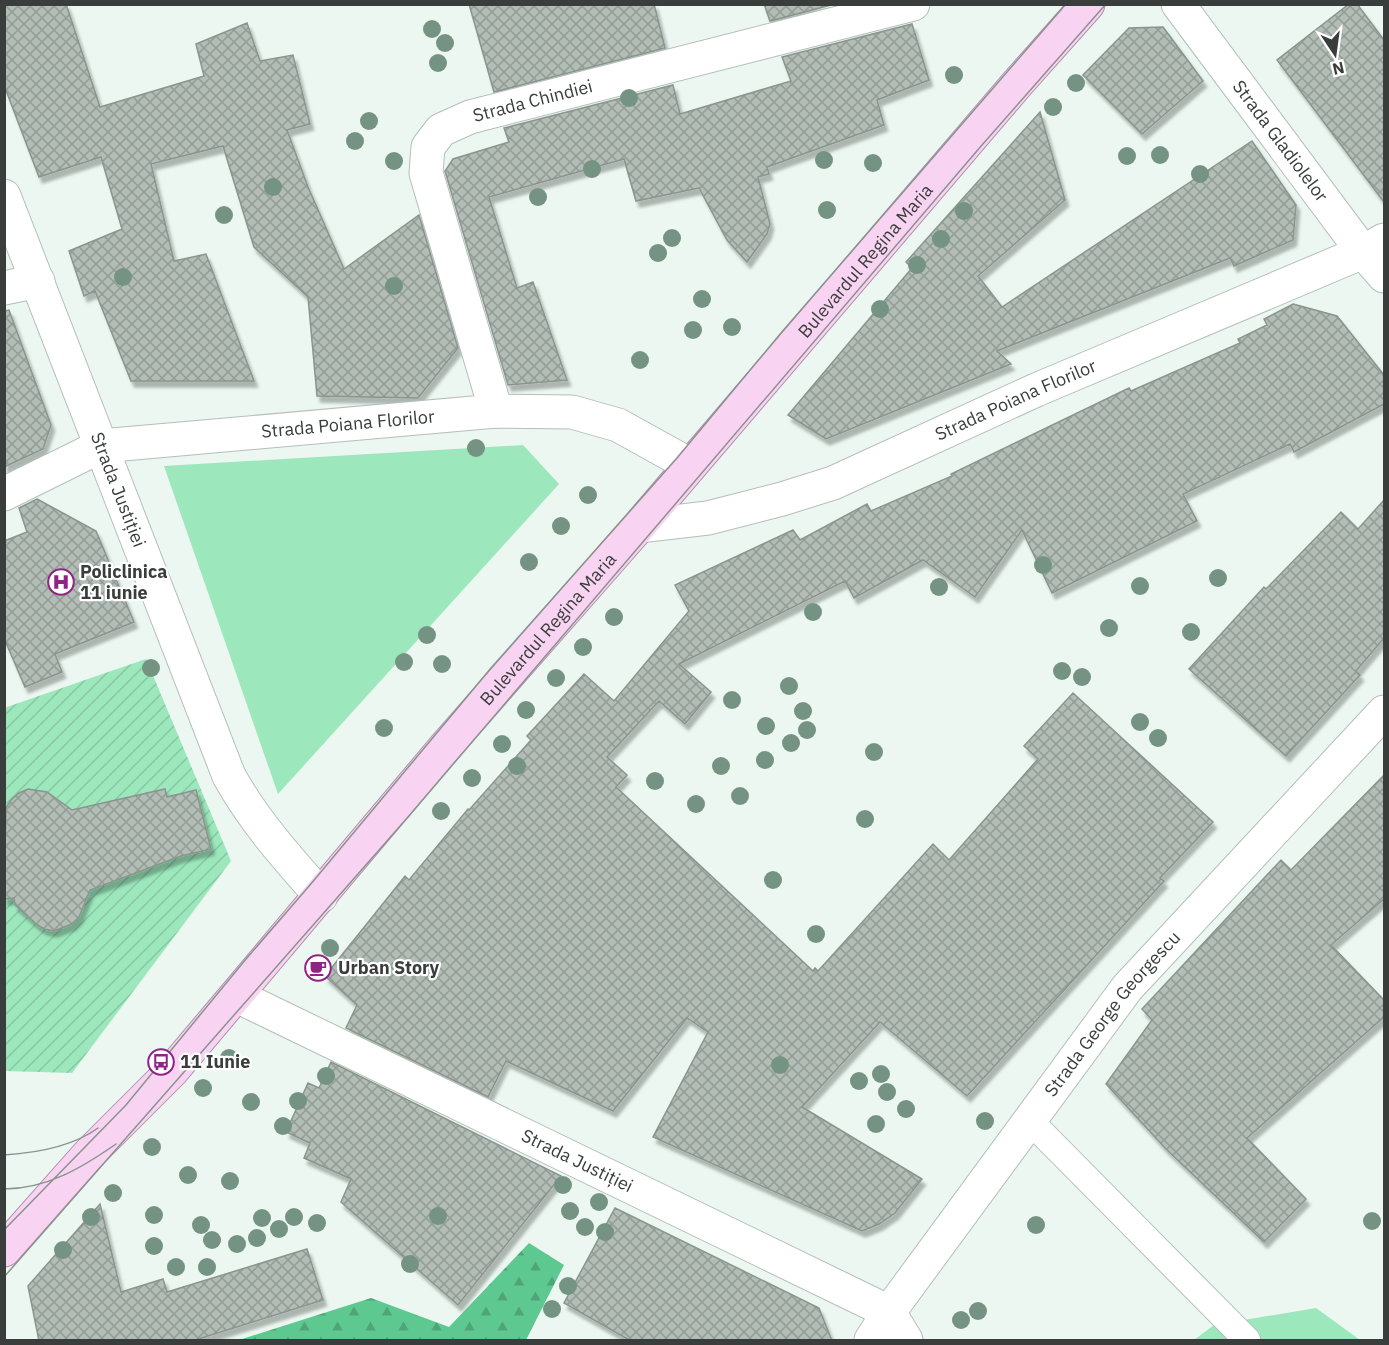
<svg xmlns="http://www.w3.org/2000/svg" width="1389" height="1345" font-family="'IBM Plex Sans',sans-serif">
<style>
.green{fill:#9ce7bc}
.forest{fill:url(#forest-firs)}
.garden{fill:url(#garden-furrows)}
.building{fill:url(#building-cross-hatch);stroke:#8a958e;stroke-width:1.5;filter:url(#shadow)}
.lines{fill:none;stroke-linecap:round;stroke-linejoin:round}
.service-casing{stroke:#b4bfb8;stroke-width:28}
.minor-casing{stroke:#b4bfb8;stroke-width:35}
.primary-casing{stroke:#b38cad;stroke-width:35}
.service{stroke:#fff;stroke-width:26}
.minor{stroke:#fff;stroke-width:33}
.primary{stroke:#f8d4f2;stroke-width:33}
.tram{stroke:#8b928e;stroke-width:1.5}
.tree{fill:#759383}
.labels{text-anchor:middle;stroke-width:4.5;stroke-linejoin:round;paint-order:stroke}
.street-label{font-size:18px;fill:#393d3b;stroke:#fff}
.poi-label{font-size:18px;font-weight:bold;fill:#393d3b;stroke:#fff;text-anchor:start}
</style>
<defs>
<pattern id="forest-firs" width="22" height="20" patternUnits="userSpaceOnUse" patternTransform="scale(1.5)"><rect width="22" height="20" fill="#5ec891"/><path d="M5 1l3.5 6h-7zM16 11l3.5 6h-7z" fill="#4fa478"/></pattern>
<pattern id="garden-furrows" width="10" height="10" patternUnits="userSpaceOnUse" patternTransform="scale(1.5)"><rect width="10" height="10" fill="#9ce7bc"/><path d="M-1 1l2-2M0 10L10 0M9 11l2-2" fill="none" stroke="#87c7a2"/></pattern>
<pattern id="building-cross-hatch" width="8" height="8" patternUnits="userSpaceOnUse" patternTransform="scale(1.5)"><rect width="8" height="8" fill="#b2bdb6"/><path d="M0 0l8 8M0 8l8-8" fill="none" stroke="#929b95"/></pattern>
<filter id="shadow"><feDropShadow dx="3.5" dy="6" stdDeviation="1.5" flood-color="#0004"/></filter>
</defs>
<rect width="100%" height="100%" fill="#ebf7f0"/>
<path class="green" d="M523,445L559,484L278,794L164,466Z
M1316,1308L1360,1340H1194L1214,1325Z"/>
<path class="forest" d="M529,1243L564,1265L526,1340H239L371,1298L449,1327Z"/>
<path class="garden" d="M146,659L231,861L72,1073L5,1071L4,708Z"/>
<path class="building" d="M4,4H66L100,107L204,76L196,44L247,23L260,61L293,55L310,124L287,130L308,187L344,269L419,215L458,348L418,398L317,396L308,297L254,247L223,146L151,164L174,261L206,254L254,381H131L95,291L84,296L69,251L122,229L101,157L39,177L4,85Z
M469,4H654L665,48L494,92Z
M764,4H835L770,21Z
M1349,4H1357L1384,40V202L1277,60Z
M912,24L929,80L877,100L884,125L767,167L769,174L758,177L770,224L767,234L747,262L727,240L699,188L636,201L624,159L489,197L517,288L533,282L567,380L508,385L445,171L453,159L509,142L504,128L673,85L680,114L791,81L782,57Z
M1163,27L1203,81L1142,134L1083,75L1129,28Z
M1040,112L1065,200L978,276L1002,307L1252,141L1296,205L1293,240L1234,266L1230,258L997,351L1011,364L826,439L788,415L912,268L906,262Z
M1293,304L1337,316L1384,375V404L1294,452L1290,444L1183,494L1197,521L1052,593L1022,530L975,597L923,560L854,598L845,581L679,664L711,692L685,724L659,701L607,757L627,775L616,787L813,971L815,968L818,971L933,844L949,860L1038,759L1024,746L1073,693L1213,822L1160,878L1164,881L967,1096L880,1022L802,1107L922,1179L895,1213L879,1224L862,1231L653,1137L708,1032L687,1018L613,1111L506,1061L488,1097L346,1028L357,1005L325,976L405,876L409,880L468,809L469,810L531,740L527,736L584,674L614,701L689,611L675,585L793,530L800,540L867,504L871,511L952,476L951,474L1129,388L1131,391L1240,343L1238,339L1267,325L1264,319Z
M9,310L51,425L43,449L4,467V311Z
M37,499L96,531L134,622L55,654L62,672L25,687L4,638V541L27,532L19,508Z
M1384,500V638L1356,671L1360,675L1286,756L1189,669L1264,587L1266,589L1341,512L1358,529Z
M1384,775V899L1331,945L1384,1000V1017L1247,1138L1306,1199L1264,1242L1166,1149L1106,1084L1152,1020L1142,1009L1281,860L1291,870Z
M28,789L47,792L72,810L165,789L167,797L196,790L211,849L181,856L90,890L79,917L72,924L54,931L44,929L36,924L15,905L14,898L4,899L6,808L11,800L19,793Z
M331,1062L561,1176L458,1305L341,1202L351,1179L304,1158L310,1143L286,1132L308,1083L319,1088Z
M100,1204L121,1292L163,1279L167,1292L307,1249L323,1300L192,1341H39L28,1286Z
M615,1208L819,1308L832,1341H631L564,1303Z"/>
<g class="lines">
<g class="service-casing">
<path id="service" d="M1030,1121L1247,1340"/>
</g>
<g class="minor-casing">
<g id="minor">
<path id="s1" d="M1178,4L1363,252L1384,276"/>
<path id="s2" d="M4,196L229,776C254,821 287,858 321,896"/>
<path d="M4,288L38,281"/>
<path id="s3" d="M496,411L426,173L428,147L441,130L470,117L913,4"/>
<path id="s4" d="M4,494L101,446L496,411L572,412L618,425L690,465"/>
<path id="s5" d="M639,526L708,518L782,499L833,483L1036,390L1363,252L1384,240"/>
<path id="s6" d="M237,996L889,1312L906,1340"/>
<path id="s7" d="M871,1340L889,1312L1127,988L1384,712"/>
</g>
</g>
<g class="primary-casing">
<g id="primary">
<path id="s8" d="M4,1250L88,1155L172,1071L445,747L639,526L1016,85L1088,4"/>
</g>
</g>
<use href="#service" class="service"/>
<use href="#minor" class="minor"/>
<use href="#primary" class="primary"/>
<path class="tram" d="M4,1155C36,1153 72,1147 98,1128
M4,1189C47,1189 83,1167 116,1144
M4,1230L126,1105L246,959L310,885L491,668L677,458L781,333L1066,4
M4,1277L408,817L982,145L1106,4"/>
</g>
<g class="tree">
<circle cx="432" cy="29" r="9"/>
<circle cx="445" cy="43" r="9"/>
<circle cx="438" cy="63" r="9"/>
<circle cx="954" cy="75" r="9"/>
<circle cx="1076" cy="83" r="9"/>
<circle cx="629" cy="98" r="9"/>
<circle cx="1053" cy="107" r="9"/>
<circle cx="369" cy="121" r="9"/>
<circle cx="355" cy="141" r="9"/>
<circle cx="1160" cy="155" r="9"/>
<circle cx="1127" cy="156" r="9"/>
<circle cx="824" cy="160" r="9"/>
<circle cx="394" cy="161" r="9"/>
<circle cx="873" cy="163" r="9"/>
<circle cx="592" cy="169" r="9"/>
<circle cx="1200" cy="174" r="9"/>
<circle cx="273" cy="187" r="9"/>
<circle cx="538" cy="197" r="9"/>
<circle cx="827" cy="210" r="9"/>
<circle cx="964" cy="211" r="9"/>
<circle cx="224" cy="215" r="9"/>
<circle cx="672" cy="238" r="9"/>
<circle cx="941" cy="239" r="9"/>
<circle cx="658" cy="253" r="9"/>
<circle cx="917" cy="265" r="9"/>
<circle cx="123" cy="277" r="9"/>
<circle cx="394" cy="286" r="9"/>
<circle cx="702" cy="299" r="9"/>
<circle cx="880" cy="309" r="9"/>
<circle cx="732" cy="327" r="9"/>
<circle cx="693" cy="330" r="9"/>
<circle cx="640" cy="360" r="9"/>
<circle cx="476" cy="448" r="9"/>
<circle cx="588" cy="495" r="9"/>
<circle cx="561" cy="526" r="9"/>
<circle cx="529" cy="562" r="9"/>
<circle cx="1043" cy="565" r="9"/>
<circle cx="1218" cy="578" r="9"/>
<circle cx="1140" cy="586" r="9"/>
<circle cx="939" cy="587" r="9"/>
<circle cx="813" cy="612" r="9"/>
<circle cx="614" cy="617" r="9"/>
<circle cx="1109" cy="628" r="9"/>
<circle cx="1191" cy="632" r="9"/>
<circle cx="427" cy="635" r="9"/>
<circle cx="583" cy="647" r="9"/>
<circle cx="404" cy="662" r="9"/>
<circle cx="442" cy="664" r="9"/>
<circle cx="151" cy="668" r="9"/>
<circle cx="1062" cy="671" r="9"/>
<circle cx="1082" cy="677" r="9"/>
<circle cx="556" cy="678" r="9"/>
<circle cx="789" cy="686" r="9"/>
<circle cx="732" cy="700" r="9"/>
<circle cx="526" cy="710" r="9"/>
<circle cx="803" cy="711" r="9"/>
<circle cx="1140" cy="722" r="9"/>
<circle cx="766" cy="726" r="9"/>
<circle cx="384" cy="728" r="9"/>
<circle cx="807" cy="730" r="9"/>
<circle cx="1158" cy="738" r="9"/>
<circle cx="791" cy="743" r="9"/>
<circle cx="502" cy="744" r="9"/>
<circle cx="874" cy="752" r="9"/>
<circle cx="765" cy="760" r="9"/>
<circle cx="517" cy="766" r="9"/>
<circle cx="721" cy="766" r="9"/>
<circle cx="472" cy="778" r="9"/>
<circle cx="655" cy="781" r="9"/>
<circle cx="740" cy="796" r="9"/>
<circle cx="696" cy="804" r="9"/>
<circle cx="441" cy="811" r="9"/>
<circle cx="865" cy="819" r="9"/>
<circle cx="773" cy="880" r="9"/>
<circle cx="816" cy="934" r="9"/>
<circle cx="330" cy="948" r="9"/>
<circle cx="229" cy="1058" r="9"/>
<circle cx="780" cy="1065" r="9"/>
<circle cx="881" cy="1074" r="9"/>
<circle cx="326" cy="1076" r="9"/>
<circle cx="859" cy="1081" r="9"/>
<circle cx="203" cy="1088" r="9"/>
<circle cx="887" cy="1092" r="9"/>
<circle cx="298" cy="1101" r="9"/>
<circle cx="251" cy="1102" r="9"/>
<circle cx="906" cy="1109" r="9"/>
<circle cx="985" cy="1121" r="9"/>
<circle cx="876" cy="1124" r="9"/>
<circle cx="283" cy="1126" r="9"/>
<circle cx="152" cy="1147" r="9"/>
<circle cx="188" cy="1175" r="9"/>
<circle cx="230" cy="1181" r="9"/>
<circle cx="563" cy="1185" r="9"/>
<circle cx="113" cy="1193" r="9"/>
<circle cx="599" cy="1202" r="9"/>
<circle cx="570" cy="1211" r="9"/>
<circle cx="154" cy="1215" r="9"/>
<circle cx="438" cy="1216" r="9"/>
<circle cx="91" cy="1217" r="9"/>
<circle cx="294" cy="1217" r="9"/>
<circle cx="262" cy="1218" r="9"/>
<circle cx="1372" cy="1221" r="9"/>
<circle cx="317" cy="1223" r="9"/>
<circle cx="201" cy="1225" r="9"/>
<circle cx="1036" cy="1225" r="9"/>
<circle cx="585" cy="1227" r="9"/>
<circle cx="279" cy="1229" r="9"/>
<circle cx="605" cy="1232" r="9"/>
<circle cx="257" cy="1238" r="9"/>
<circle cx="212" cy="1240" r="9"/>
<circle cx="237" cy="1244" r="9"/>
<circle cx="154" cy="1246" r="9"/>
<circle cx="63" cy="1250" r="9"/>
<circle cx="410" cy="1264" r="9"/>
<circle cx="176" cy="1267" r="9"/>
<circle cx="207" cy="1267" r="9"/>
<circle cx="568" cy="1286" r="9"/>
<circle cx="552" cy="1309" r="9"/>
<circle cx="978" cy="1311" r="9"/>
<circle cx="961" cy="1320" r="9"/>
</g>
<defs>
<g id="hospital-ring" transform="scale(1.35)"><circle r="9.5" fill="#fff" stroke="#902386" stroke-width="1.5"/><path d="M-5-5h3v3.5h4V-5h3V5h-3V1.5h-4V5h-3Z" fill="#902386"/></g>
<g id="cafe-ring" transform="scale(1.35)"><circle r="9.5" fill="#fff" stroke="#902386" stroke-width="1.5"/><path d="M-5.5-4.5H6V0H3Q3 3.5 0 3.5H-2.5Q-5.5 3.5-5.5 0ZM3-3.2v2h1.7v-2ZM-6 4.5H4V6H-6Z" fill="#902386"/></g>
<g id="bus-ring" transform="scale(1.35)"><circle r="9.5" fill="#fff" stroke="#902386" stroke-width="1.5"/><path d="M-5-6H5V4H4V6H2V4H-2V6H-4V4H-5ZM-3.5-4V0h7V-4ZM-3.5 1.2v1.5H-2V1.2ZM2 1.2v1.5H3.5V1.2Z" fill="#902386"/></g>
</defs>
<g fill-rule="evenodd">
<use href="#hospital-ring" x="61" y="582"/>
<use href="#cafe-ring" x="318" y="968"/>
<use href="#bus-ring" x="161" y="1062"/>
</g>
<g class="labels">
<g class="street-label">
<text dy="6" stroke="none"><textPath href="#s3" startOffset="392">Strada Chindiei</textPath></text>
<text dy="6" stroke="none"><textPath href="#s1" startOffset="171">Strada Gladiolelor</textPath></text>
<text dy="6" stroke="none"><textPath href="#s8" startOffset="1312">Bulevardul Regina Maria</textPath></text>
<text dy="6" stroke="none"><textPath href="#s5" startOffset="400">Strada Poiana Florilor</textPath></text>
<text dy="6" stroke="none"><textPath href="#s4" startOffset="356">Strada Poiana Florilor</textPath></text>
<text dy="6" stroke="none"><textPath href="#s2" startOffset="315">Strada Justiției</textPath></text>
<text dy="6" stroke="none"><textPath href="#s8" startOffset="826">Bulevardul Regina Maria</textPath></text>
<text dy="6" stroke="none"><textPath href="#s7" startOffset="406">Strada George Georgescu</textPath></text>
<text dy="6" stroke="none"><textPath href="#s6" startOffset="378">Strada Justiției</textPath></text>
</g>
<g class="poi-label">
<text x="80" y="578">Policlinica<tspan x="80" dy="21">11 iunie</tspan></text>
<text x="338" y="974">Urban Story</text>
<text x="180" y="1068">11 Iunie</text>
</g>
</g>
<rect width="1389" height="1345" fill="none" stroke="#393d3b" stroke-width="12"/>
<g transform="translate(1335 54) rotate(167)" stroke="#ffffff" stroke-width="4.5" paint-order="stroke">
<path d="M0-4.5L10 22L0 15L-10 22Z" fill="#393d3b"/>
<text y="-9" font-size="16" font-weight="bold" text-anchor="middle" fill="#393d3b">N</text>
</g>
</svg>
